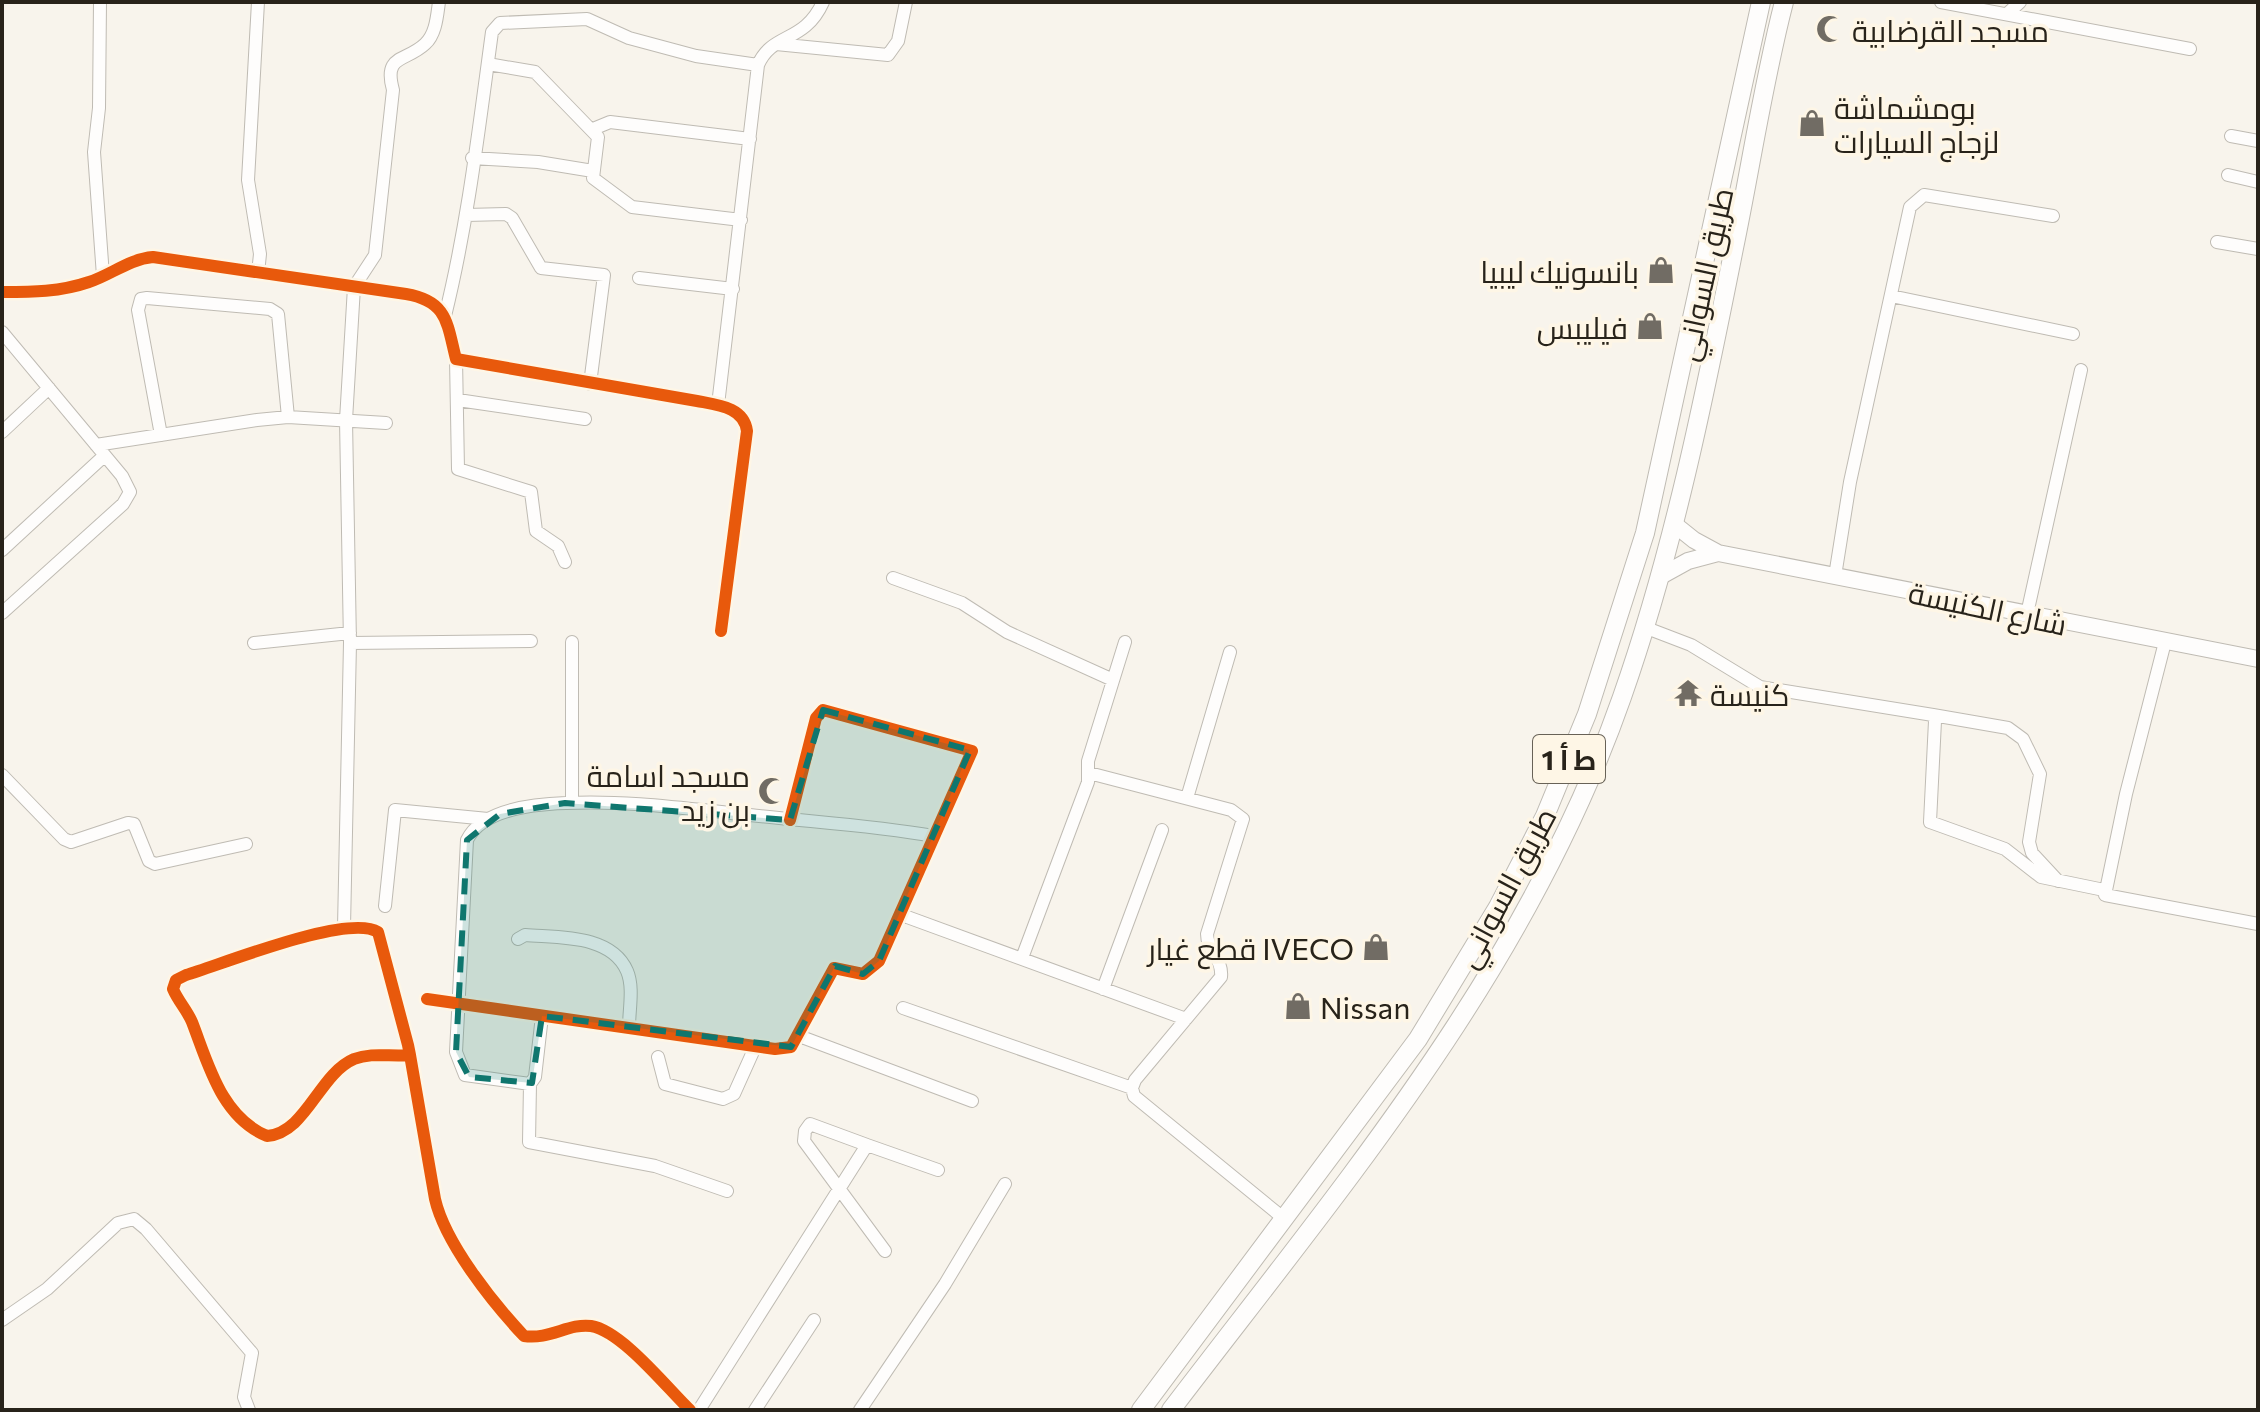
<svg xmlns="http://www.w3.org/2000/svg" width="2260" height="1412" font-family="Commissioner,Cairo,sans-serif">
<rect width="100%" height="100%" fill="#f8f4ec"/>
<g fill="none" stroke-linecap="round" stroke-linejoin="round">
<g stroke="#bfbbb3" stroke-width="14">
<path id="minor" d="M 100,2 L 99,108 L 94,152 L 103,276
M 1941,2 L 2190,49
M 2007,14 L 2020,2
M 776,44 L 888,55 L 898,41 L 906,2
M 488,64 L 535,72 L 598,137 L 593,178 L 632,207 L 741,220
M 593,129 L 610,122 L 750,139
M 2231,136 L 2258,141
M 472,158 L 538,162 L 593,171
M 2228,175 L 2258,182
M 466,215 L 506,214 L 512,218 L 541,268 L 604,275 L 590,384
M 2217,242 L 2258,249
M 258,273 L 260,254 L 248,180 L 258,2
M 639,278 L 733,289
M 2,292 C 32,292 60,292 89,282 C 111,275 129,259 153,257 L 406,294 C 448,301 447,324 456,359 L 697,401 C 718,405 744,407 747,431 L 721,631
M 1891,296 L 2073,334
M 445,316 C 468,223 479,127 492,32 L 500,23 L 587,19 L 629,38 L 696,56 L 758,65
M 2,332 L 122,476 L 130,492 L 123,504 L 2,613
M 456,359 L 458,469 L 531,492 L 536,531 L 558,546 L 565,562
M 458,400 L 585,419
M 718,405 L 758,65 C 772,32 804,44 823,2
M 2,432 L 49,388
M 161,435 L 138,310 L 141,299 L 147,298 L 270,309 L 278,314 L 288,417
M 96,445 L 257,420 L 288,417 L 386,423
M 2,550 L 104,456
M 1835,576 L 1850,482 L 1910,207 L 1924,195 L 2053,216
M 893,578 L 962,603 L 1007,632 L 1113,680
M 2027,614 L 2081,370
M 1644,627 L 1691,645 L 1760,687 L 1933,715 L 1935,721 L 1930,822 L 2005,849 L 2041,877 L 2104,890
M 2165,642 L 2126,794 L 2105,895 L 2258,924
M 254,643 L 350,633
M 350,643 L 531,641
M 1933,715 L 2008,728 L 2023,739 L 2040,774 L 2029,842 L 2032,853 L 2058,881
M 1089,773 L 1231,810 L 1243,819 L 1207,934 C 1207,951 1223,959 1221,977 L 1135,1080 L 1132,1088
M 2,775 L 64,839 L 71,842 L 128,823 L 134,824 L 149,861 L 155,864 L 246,844
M 1187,798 L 1230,652
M 572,803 L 572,642
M 385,906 L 395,810 L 488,819
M 899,914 L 1186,1019
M 344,927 L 350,643 L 346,420 L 354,287 L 375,255 L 393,90 C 383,54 406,62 425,44 C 436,34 437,16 439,2
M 518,939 L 525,935 C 558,938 611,934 627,971 C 634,987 629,1010 629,1027
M 1022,958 L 1088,782 L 1088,761 L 1125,642
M 1103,989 L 1162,830
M 427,999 L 775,1049 L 791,1047 L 834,968 L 863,974 L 879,961 L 972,751 L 823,710 L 816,718 L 790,820
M 903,1008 L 1132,1088 L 1134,1096 L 1282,1217
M 542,1016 L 535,1077 L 530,1084 L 529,1142 L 655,1166 L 727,1191
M 799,1036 L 972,1101
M 410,1055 C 391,1057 372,1052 354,1059 C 319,1074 306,1133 267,1136 C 221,1117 208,1063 192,1022 C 187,1010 178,1001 173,989 L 176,980 L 186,975 C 223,964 348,913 378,932 L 408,1045 L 410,1055 L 435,1199 C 445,1243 493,1303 524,1336 C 549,1340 569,1323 591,1326 C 622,1331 667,1388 690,1410
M 658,1057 L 665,1084 L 723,1099 L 734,1094 L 756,1045
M 530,1084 L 465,1075 L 456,1052 L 467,840 C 482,809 534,804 566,803 C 626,800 689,809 750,815 C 811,822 872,825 933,836
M 867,1145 L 810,1124 L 805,1131 L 804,1141 L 885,1251
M 2,1320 L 47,1289 L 118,1223 L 134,1219 L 146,1229 L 252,1353 L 244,1397 L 249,1410
M 699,1410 L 867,1145 L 938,1170
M 755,1410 L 814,1320
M 860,1410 L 945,1284 L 1005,1184"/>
</g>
<g stroke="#bfbbb3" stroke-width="18">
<path id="major" d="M 1674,524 L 1694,540 L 1718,553 L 2258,659
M 1659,577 L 1688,561 L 1718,553"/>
</g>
<g stroke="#bfbbb3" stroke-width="20">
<path id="highway" d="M 1141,1410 L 1418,1039 L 1498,907 L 1545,816 L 1587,714 L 1645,533 L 1761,2
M 1171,1410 C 1344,1183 1526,971 1622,697 C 1673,552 1704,399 1734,248 C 1751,166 1763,83 1784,2"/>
</g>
<use href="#minor" stroke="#fefdfc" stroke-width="12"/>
<use href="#major" stroke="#fefdfc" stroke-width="16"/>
<use href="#highway" stroke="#fefdfc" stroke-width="18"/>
<g stroke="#fef6e6" stroke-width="17">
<path id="cycleway" d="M 2,292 C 32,292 60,292 89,282 C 111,275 129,259 153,257 L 406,294 C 448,301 447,324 456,359 L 697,401 C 718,405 744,407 747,431 L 721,631
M 427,999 L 775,1049 L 791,1047 L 834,968 L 863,974 L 879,961 L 972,751 L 823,710 L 816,718 L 790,820
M 410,1055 C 391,1057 372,1052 354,1059 C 319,1074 306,1133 267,1136 C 221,1117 208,1063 192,1022 C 187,1010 178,1001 173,989 L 176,980 L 186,975 C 223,964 348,913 378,932 L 408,1045 L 410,1055 L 435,1199 C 445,1243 493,1303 524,1336 C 549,1340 569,1323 591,1326 C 622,1331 667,1388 690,1410"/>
</g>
<use href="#cycleway" stroke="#e8590c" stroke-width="12"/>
</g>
<path fill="#0f766e" fill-opacity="0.2" stroke="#0f766e" stroke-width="6" stroke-dasharray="16 10" stroke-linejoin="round" d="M 823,710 L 970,750 L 879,961 L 863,974 L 835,966 L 791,1047 L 542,1016 L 532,1083 L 469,1077 L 456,1052 L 467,840 L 500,814 L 565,803 L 790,820 Z"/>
<defs>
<g id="mosque-bare" transform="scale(2.16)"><path d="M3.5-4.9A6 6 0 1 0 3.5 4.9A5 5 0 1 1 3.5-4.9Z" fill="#716c64" stroke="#fef6e6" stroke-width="2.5" paint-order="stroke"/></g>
<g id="shop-bare" transform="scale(2.16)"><path d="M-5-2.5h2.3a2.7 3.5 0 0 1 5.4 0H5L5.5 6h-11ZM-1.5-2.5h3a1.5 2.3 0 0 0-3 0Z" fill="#716c64" stroke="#fef6e6" stroke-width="2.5" paint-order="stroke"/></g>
<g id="temple-bare" transform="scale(2.16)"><path d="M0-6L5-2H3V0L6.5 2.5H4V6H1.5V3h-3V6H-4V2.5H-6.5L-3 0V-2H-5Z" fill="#716c64" stroke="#fef6e6" stroke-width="2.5" paint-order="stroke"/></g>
</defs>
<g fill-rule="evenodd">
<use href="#mosque-bare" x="1830" y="29"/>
<use href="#shop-bare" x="1812" y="123"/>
<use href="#shop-bare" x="1661" y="270"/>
<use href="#shop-bare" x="1650" y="326"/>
<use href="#temple-bare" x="1688" y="693"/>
<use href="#mosque-bare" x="772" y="791"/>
<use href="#shop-bare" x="1376" y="947"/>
<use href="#shop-bare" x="1298" y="1006"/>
</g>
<g text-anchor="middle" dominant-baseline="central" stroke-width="7" stroke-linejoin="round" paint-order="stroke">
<rect fill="#fef6e6" stroke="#686257" stroke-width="2" x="1533" y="735" width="72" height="48" rx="6"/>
<g font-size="28" font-weight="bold" fill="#28231a">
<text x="1569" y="759">ط أ 1</text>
</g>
<g font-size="30" fill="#28231a" stroke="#fef6e6" text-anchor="start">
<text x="1852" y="29">مسجد القرضابية</text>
<text x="1834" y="106">بومشماشة<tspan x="1834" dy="34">لزجاج السيارات</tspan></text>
<text x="1639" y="270" text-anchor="end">بانسونيك ليبيا</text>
<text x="1628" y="326" text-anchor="end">فيليبس</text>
<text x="1710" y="693">كنيسة</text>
<text x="750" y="774" text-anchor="end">مسجد اسامة<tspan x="750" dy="34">بن زيد</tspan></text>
<text x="1354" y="947" text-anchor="end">قطع غيار IVECO</text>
<text x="1320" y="1006">Nissan</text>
</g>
<g font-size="30" fill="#28231a" stroke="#fef6e6">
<text transform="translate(1703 274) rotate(-78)">طريق السواني</text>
<text transform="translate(1988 607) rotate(12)">شارع الكنيسة</text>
<text transform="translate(1505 887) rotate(-62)">طريق السواني</text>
</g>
</g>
<rect width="2260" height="1412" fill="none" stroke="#28231a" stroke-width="8"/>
</svg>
